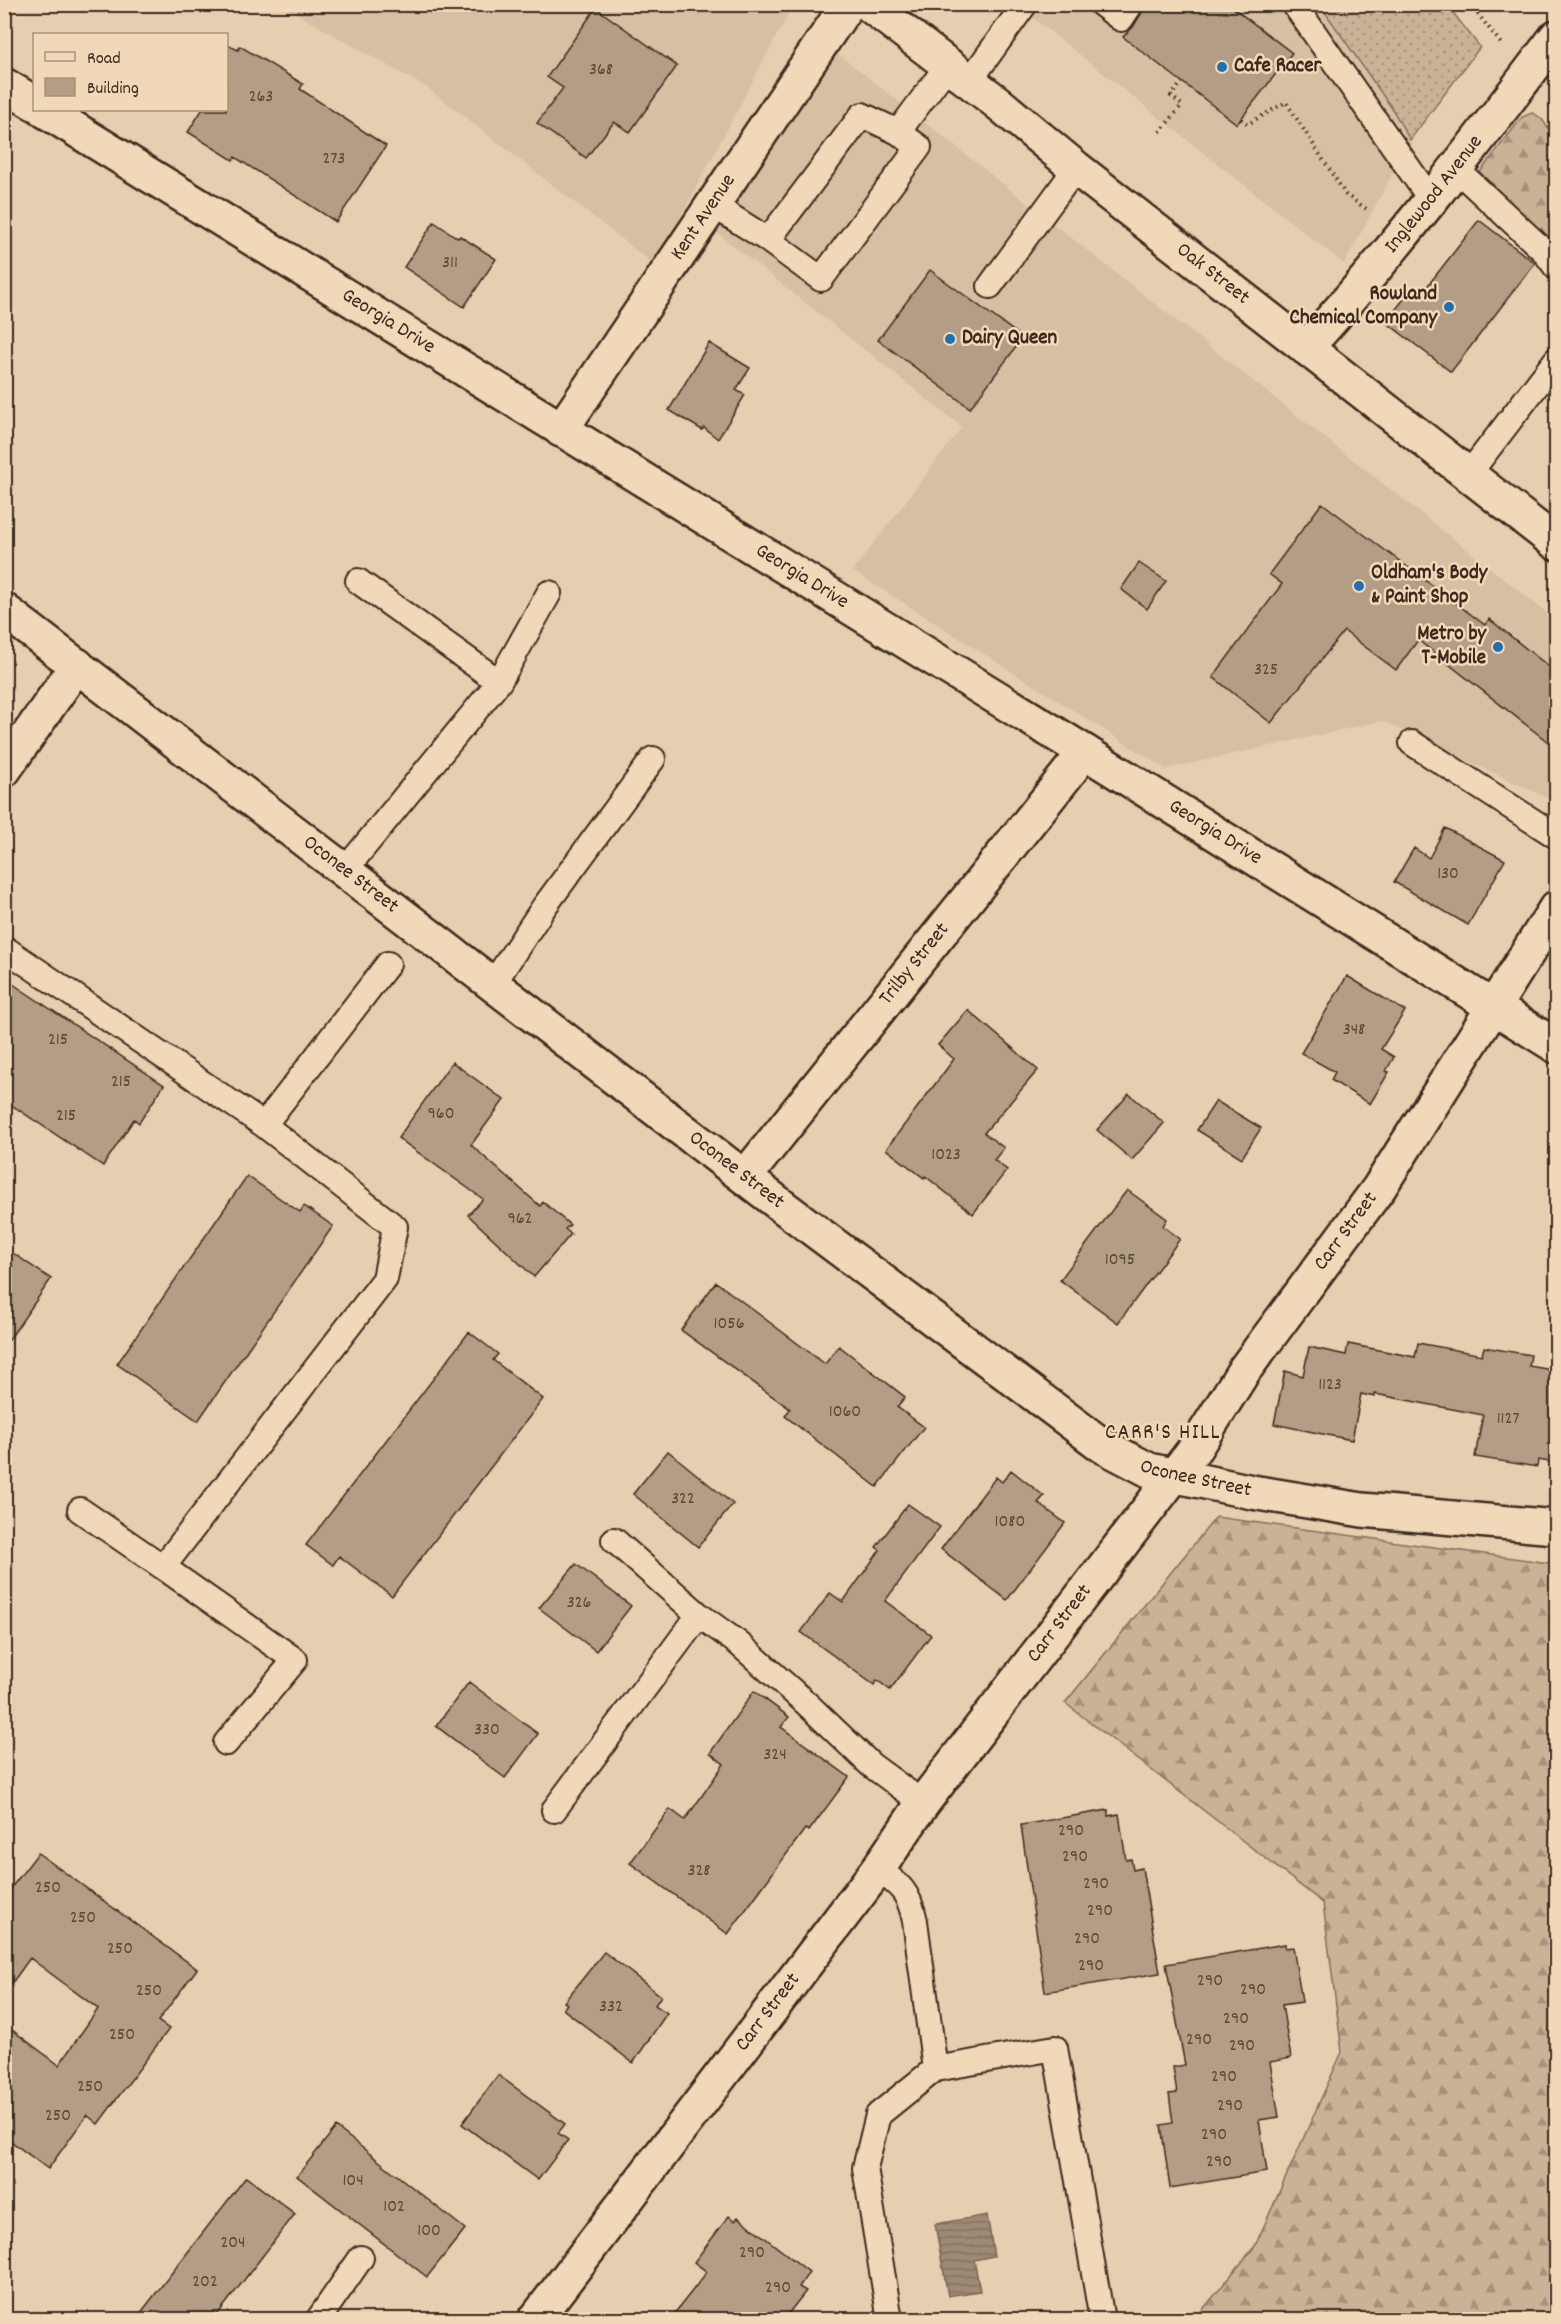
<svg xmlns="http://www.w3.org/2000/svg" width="1561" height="2324" font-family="Dekko,sans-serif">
<defs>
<pattern id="grass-dots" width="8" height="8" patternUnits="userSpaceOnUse" patternTransform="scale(1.5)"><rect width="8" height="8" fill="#cab297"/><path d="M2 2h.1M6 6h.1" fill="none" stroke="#a5917b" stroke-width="1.8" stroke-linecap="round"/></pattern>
<pattern id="forest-firs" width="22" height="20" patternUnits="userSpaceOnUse" patternTransform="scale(1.5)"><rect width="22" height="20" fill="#cab297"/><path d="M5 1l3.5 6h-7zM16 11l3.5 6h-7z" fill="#a5917b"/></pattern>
<pattern id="water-rules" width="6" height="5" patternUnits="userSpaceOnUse" patternTransform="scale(1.5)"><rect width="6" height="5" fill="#9f8b74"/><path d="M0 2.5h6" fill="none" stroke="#83725f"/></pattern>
</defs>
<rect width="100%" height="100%" fill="#e6ceb0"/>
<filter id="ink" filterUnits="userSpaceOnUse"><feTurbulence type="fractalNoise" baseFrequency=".0167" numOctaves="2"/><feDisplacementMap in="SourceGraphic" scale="12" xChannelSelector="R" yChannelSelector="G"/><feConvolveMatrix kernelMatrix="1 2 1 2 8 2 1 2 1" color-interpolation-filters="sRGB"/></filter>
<g filter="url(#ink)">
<path fill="#d7bfa3" d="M 281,5 L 793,5 L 655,265 L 429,89 Z
M 1017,5 L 1413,5 L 1455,58 L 1344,264 Z
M 837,53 L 1556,620 L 1556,802 L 1382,721 L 1166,769 L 853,571 L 962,427 L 716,232 Z"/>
<path fill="url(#grass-dots)" stroke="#826e5a" stroke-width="1.5" d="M 1320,5 L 1447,5 L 1480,47 L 1410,140 L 1391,107 Z"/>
<path fill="url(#forest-firs)" stroke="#826e5a" stroke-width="1.5" d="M 1532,113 L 1541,118 L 1556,139 L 1556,265 L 1480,172 L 1522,117 Z
M 1216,1517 L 1556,1564 L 1556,2319 L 1195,2319 L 1255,2246 L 1342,2052 L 1323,1903 L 1065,1703 Z"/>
<path fill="url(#water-rules)" stroke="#776452" stroke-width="1.5" d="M 987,2215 L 994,2256 L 974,2260 L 980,2291 L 948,2296 L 935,2224 Z"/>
<path fill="#b49d85" stroke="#3b2a1e" stroke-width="1.5" d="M 1147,4 L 1228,4 L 1292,53 L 1237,124 L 1123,37 L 1133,27 Z
M 596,8 L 677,66 L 630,132 L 614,122 L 586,158 L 537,123 L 563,88 L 547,77 Z
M 226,44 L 238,50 L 240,46 L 303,84 L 300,89 L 386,146 L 336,222 L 235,157 L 233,160 L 188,132 L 202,110 L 226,110 Z
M 1479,220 L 1535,263 L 1451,372 L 1386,322 L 1413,287 L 1422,293 Z
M 434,222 L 458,238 L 460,236 L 496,259 L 464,307 L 404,267 Z
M 930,270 L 1023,338 L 970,408 L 878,340 Z
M 709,343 L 750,368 L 736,390 L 745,395 L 718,439 L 704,428 L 702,430 L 669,410 Z
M 1322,503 L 1485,625 L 1489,619 L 1557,673 L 1557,749 L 1418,640 L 1396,670 L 1344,631 L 1271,723 L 1213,677 L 1282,584 L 1269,574 Z
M 1139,563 L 1166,581 L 1147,609 L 1121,589 Z
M 1445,828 L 1505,860 L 1468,925 L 1394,882 L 1414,848 L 1429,858 Z
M 1347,976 L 1405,1011 L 1381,1049 L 1394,1057 L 1386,1071 L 1389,1072 L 1370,1104 L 1331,1080 L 1335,1072 L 1301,1053 Z
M 4,978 L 164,1085 L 139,1123 L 134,1119 L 103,1166 L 4,1100 Z
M 968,1010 L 1038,1070 L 984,1133 L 1004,1148 L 994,1160 L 1007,1170 L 973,1214 L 925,1176 L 924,1178 L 886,1149 L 954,1059 L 938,1045 Z
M 452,1062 L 504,1100 L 471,1145 L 540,1206 L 543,1202 L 570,1225 L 565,1229 L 571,1234 L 534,1277 L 468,1215 L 483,1199 L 398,1138 Z
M 1129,1094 L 1164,1123 L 1132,1160 L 1097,1130 Z
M 1216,1101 L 1261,1128 L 1242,1158 L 1197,1130 Z
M 247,1176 L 300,1212 L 304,1206 L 333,1226 L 198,1421 L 117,1364 Z
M 1127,1190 L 1167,1219 L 1163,1226 L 1180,1239 L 1118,1323 L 1060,1280 Z
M 4,1247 L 51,1279 L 4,1347 Z
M 716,1282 L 825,1364 L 839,1346 L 905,1397 L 897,1407 L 924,1427 L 877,1487 L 785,1416 L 790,1409 L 681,1330 Z
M 469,1332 L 498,1354 L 493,1360 L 543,1399 L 392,1596 L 339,1556 L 333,1565 L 306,1545 Z
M 1418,1343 L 1482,1355 L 1484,1347 L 1531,1355 L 1529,1366 L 1557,1371 L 1557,1463 L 1538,1460 L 1537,1467 L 1475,1457 L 1483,1415 L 1375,1394 L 1375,1397 L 1361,1394 L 1352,1440 L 1274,1424 L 1285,1371 L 1303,1376 L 1309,1347 L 1346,1355 L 1348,1344 L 1415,1357 Z
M 668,1451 L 733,1504 L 698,1547 L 633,1494 Z
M 1011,1470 L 1044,1496 L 1038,1503 L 1065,1523 L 1007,1600 L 941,1549 L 996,1477 L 1002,1482 Z
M 908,1504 L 940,1527 L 885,1601 L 931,1635 L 890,1690 L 877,1680 L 874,1685 L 801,1632 L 830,1593 L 843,1602 L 880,1550 L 876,1547 Z
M 576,1564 L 631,1606 L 596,1651 L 539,1608 Z
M 469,1682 L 538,1734 L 505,1778 L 436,1726 Z
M 754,1691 L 789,1717 L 781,1727 L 849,1777 L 809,1831 L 805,1829 L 728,1934 L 630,1863 L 670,1809 L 685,1820 L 724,1764 L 710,1753 Z
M 1108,1810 L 1108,1816 L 1119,1814 L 1126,1860 L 1131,1859 L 1133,1870 L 1142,1868 L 1160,1973 L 1045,1992 L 1021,1825 Z
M 38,1853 L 197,1969 L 158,2021 L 169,2029 L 98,2124 L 87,2115 L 48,2169 L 4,2136 L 4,2024 L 59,2065 L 98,2009 L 30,1958 L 4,1994 L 4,1897 Z
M 1285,1944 L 1285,1948 L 1293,1947 L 1302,2002 L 1282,2005 L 1291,2058 L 1270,2062 L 1279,2117 L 1259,2120 L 1267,2172 L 1170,2188 L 1161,2125 L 1173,2123 L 1169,2094 L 1177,2093 L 1173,2067 L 1185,2065 L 1166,1964 Z
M 604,1952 L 661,1996 L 655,2005 L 667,2013 L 633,2063 L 563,2009 L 567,2004 L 564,2002 Z
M 498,2075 L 565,2124 L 558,2133 L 568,2140 L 538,2180 L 462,2124 Z
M 336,2127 L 465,2229 L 427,2277 L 297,2176 Z
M 246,2177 L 295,2214 L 214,2319 L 136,2319 Z
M 729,2216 L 735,2221 L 738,2217 L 809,2272 L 799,2287 L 806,2291 L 784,2319 L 670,2319 L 707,2272 L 694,2262 Z"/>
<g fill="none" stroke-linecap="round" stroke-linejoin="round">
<g stroke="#3b2a1e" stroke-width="28">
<path id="service" d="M 1101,4 L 1121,19 L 1131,4
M 1294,4 L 1431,200
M 969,82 L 1025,4
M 862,115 L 898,132 L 919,147 L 821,279 L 768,240 Z
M 898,132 L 948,65
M 1455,168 L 1544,251 L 1556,267
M 713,205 L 768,240
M 990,286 L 1076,168
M 1468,475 L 1556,360
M 358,581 L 499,682
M 1412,743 L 1556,836
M 345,870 L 499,682 L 549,593
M 4,948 L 264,1125
M 493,984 L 544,907 L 653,759
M 80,1510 L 163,1567 L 385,1279 L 395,1227 L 264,1125 L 388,964
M 614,1540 L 699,1615 L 738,1643 L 806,1703 L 871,1765 L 923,1803
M 163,1567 L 295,1660 L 226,1743
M 554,1810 L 699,1615
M 878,1869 C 901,1886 909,1892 915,1921 L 935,2069
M 318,2320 L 361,2258
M 890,2320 L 865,2168 L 878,2115 L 935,2069 L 1055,2048 L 1102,2320"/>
</g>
<g stroke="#3b2a1e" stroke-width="38">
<g id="minor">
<path d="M 4,85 L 34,103"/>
<path id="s1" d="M 44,110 L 1085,752 L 1556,1046"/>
<path id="s2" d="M 1306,348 C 1396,249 1476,143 1556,37"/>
<path id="s3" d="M 561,430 L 848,4"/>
<path id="s4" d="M 4,610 L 786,1209 L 1103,1446 L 1149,1470 L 1252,1492 L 1362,1510 L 1556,1527"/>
<path d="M 4,770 L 77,665"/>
<path id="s5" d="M 745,1177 L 1085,752"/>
<path id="s6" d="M 535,2320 L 878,1869 L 923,1803 L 1196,1447 L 1245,1369 L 1379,1188 L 1556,908"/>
</g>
</g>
<g stroke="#3b2a1e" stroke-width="38">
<g id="primary">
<path id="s7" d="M 868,4 L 998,103 L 1076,168 L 1556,543"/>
</g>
</g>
<path stroke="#3b2a1e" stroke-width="4" stroke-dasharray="1.5 4.5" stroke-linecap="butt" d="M 1470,4 L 1503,46
M 1550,106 L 1556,115
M 1241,119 L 1248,124 L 1286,102 L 1346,195 L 1368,210
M 1160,132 L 1182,105 L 1171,96 L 1182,82"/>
<use href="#service" stroke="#f1d8b9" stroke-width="24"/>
<use href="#minor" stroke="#f1d8b9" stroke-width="33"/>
<use href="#primary" stroke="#f1d8b9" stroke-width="33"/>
</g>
</g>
<g fill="#1f6fb2" stroke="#f1d8b9" stroke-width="2">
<circle cx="1222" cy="67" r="6"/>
<circle cx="1449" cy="307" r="6"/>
<circle cx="950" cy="339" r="6"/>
<circle cx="1359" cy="586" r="6"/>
<circle cx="1498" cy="647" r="6"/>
</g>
<g text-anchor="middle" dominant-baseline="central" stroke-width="5" stroke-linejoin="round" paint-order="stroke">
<g font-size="18" fill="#594738">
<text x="601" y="70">368</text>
<text x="261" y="97">263</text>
<text x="334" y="159">273</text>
<text x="450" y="263">311</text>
<text x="1266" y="670">325</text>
<text x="1448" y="874">130</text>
<text x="1354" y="1030">348</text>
<text x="58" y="1040">215</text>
<text x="121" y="1082">215</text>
<text x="441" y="1114">960</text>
<text x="66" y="1116">215</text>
<text x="946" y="1155">1023</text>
<text x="520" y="1219">962</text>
<text x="1120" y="1260">1095</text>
<text x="729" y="1324">1056</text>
<text x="1330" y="1385">1123</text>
<text x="845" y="1412">1060</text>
<text x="1508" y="1419">1127</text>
<text x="683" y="1499">322</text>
<text x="1010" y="1522">1080</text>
<text x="579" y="1603">326</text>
<text x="487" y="1730">330</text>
<text x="775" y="1755">324</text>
<text x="1071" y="1831">290</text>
<text x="1075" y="1857">290</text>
<text x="699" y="1871">328</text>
<text x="1096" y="1884">290</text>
<text x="48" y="1888">250</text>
<text x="1100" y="1911">290</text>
<text x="83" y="1918">250</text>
<text x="1087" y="1939">290</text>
<text x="120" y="1949">250</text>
<text x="1091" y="1966">290</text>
<text x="1210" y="1981">290</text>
<text x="1253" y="1990">290</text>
<text x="149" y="1991">250</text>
<text x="611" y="2007">332</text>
<text x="1236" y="2019">290</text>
<text x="122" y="2035">250</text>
<text x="1199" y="2040">290</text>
<text x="1242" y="2046">290</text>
<text x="1224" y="2077">290</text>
<text x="90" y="2087">250</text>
<text x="1230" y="2106">290</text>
<text x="58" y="2116">250</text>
<text x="1214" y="2135">290</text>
<text x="1219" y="2162">290</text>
<text x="353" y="2181">104</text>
<text x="394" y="2207">102</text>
<text x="429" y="2231">100</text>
<text x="233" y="2243">204</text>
<text x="752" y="2253">290</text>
<text x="205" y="2282">202</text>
<text x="778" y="2288">290</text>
</g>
<g font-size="21" font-weight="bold" fill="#3b2a1e" stroke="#f1d8b9" text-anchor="start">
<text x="1234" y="67">Cafe Racer</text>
<text x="1437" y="295" text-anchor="end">Rowland<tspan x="1437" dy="24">Chemical Company</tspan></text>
<text x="962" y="339">Dairy Queen</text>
<text x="1371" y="574">Oldham's Body<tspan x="1371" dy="24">&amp; Paint Shop</tspan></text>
<text x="1486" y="635" text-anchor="end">Metro by<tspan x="1486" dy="24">T-Mobile</tspan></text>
</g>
<g font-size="21" fill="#3b2a1e" stroke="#f1d8b9">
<text stroke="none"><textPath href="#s2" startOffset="200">Inglewood Avenue</textPath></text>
<text stroke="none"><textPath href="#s3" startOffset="256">Kent Avenue</textPath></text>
<text stroke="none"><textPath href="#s7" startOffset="438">Oak Street</textPath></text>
<text stroke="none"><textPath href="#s1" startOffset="404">Georgia Drive</textPath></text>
<text stroke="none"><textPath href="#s1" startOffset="890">Georgia Drive</textPath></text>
<text stroke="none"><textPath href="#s1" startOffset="1376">Georgia Drive</textPath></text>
<text stroke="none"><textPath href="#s4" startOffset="436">Oconee Street</textPath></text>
<text stroke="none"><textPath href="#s5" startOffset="272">Trilby Street</textPath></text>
<text stroke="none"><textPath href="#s4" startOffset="922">Oconee Street</textPath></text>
<text stroke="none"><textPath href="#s6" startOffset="1358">Carr Street</textPath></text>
<text stroke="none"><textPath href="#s4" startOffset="1480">Oconee Street</textPath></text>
<text stroke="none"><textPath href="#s6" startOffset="872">Carr Street</textPath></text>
<text stroke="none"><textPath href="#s6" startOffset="386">Carr Street</textPath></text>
</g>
<g font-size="22" letter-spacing="1.5" fill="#3b2a1e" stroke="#f1d8b9">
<text x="1163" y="1433">CARR'S HILL</text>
</g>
</g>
<rect width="1561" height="2324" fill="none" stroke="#f1d8b9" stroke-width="24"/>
<rect x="12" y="12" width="1537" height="2300" fill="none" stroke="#3b2a1e" stroke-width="2" filter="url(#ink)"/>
<rect x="33" y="33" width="195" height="78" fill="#f1d8b9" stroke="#a8927b" stroke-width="1.5"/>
<rect x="45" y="52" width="30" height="9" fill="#f1d8b9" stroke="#a8927b" stroke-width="1.5"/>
<text x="87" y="63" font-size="18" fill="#3b2a1e">Road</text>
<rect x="45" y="78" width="30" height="18" fill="#b49d85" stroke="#a8927b" stroke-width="1.5"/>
<text x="87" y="93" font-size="18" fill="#3b2a1e">Building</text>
</svg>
